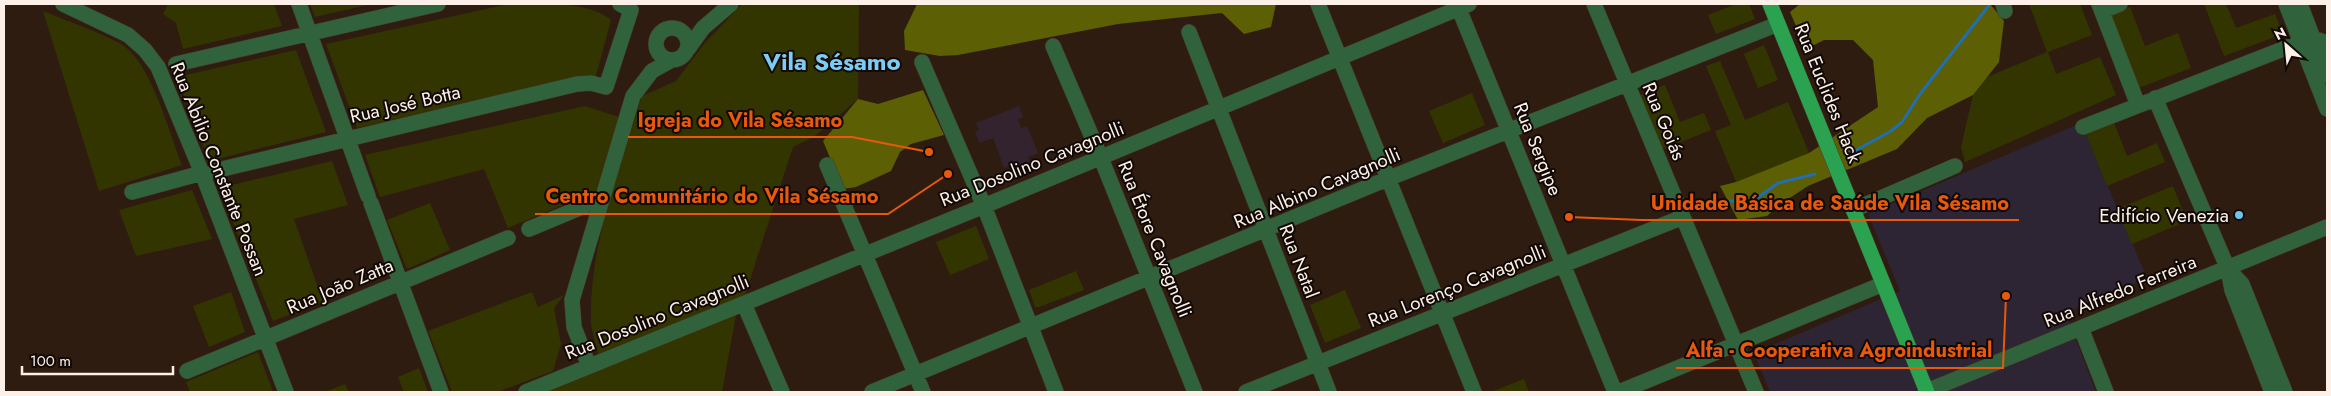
<svg xmlns="http://www.w3.org/2000/svg" width="2331" height="396" font-family="Jost,sans-serif">
<rect width="100%" height="100%" fill="#2f1c10"/>
<path fill="#2e2534" d="M 2081,123 L 2147,278 L 2066,313 L 2096,392 L 1770,392 L 1754,353 L 1900,291 L 1868,214 Z"/>
<path fill="#32232f" d="M 1019,106 L 1023,117 L 1018,119 L 1021,128 L 1027,126 L 1038,153 L 1028,157 L 1030,164 L 1018,168 L 1016,163 L 1004,168 L 993,138 L 979,143 L 975,132 L 979,130 L 976,123 Z"/>
<path fill="#333500" d="M 168,4 L 274,4 L 282,26 L 183,49 L 176,23 L 163,14 Z
M 310,4 L 371,4 L 315,17 Z
M 509,4 C 538,4 588,0 611,20 L 596,76 L 585,75 L 357,128 L 326,44 Z
M 742,4 L 859,4 L 858,99 L 815,136 L 793,147 L 745,295 L 598,354 C 596,343 591,331 591,320 C 589,246 620,167 642,96 L 676,81 L 705,43 Z
M 1736,4 L 1749,4 L 1755,19 L 1716,34 L 1708,15 Z
M 2029,4 L 2080,4 L 2092,35 L 2048,52 L 2056,74 L 2100,57 L 2116,95 L 1965,162 L 1961,147 L 1973,95 L 1987,77 L 2047,52 Z
M 2204,4 L 2226,4 L 2236,28 L 2275,14 L 2283,34 L 2224,56 Z
M 2130,7 L 2145,46 L 2178,33 L 2191,68 L 2136,89 L 2108,16 Z
M 43,11 C 69,22 97,31 121,44 C 151,62 169,132 182,165 L 99,191 Z
M 1764,45 L 1778,80 L 1758,88 L 1744,54 Z
M 296,50 L 326,132 L 209,161 L 177,77 Z
M 1720,61 L 1745,120 L 1788,102 L 1809,153 L 1736,182 L 1715,131 L 1731,125 L 1706,66 Z
M 1665,85 L 1680,122 L 1704,113 L 1711,130 L 1661,150 L 1639,95 Z
M 1472,93 L 1485,125 L 1443,143 L 1429,111 Z
M 585,106 L 619,117 L 596,191 L 508,228 L 484,169 L 380,197 L 365,155 Z
M 2113,120 L 2127,156 L 2157,143 L 2165,162 L 2107,186 L 2085,132 Z
M 332,161 L 348,205 L 294,219 L 323,302 L 273,321 L 219,188 Z
M 2173,186 L 2187,221 L 2132,244 L 2117,209 Z
M 192,190 L 212,239 L 136,256 L 119,210 Z
M 430,203 L 450,250 L 407,269 L 387,220 Z
M 976,226 L 989,259 L 950,275 L 936,242 Z
M 1076,271 L 1084,290 L 1039,307 L 1035,307 L 1029,290 Z
M 1345,290 L 1361,328 L 1325,343 L 1310,305 Z
M 231,292 L 245,332 L 209,347 L 193,306 Z
M 532,292 L 538,307 L 564,295 L 554,308 L 561,344 L 553,371 L 497,392 L 452,392 L 428,331 Z
M 736,315 L 722,392 L 547,392 Z
M 258,352 L 273,392 L 190,392 L 186,382 Z
M 419,368 L 428,392 L 404,392 L 398,377 Z
M 1524,379 L 1529,392 L 1491,392 Z
M 345,384 L 349,392 L 325,392 Z"/>
<path fill="#5c5f03" d="M 917,4 L 1276,4 L 1271,27 L 1244,34 L 1222,13 L 1118,24 L 958,55 L 940,56 L 905,50 L 904,31 Z
M 1800,4 L 1990,4 L 2004,21 L 1999,62 L 1973,95 L 1927,118 L 1897,149 L 1808,186 L 1779,205 L 1767,216 L 1738,220 L 1720,186 L 1736,182 L 1809,153 L 1878,107 L 1873,60 L 1853,40 L 1824,40 L 1806,49 L 1790,12 Z
M 923,90 L 944,135 L 911,144 L 900,152 L 891,171 L 856,187 L 843,189 L 823,141 L 858,99 L 878,104 Z"/>
<g fill="none" stroke-linecap="round" stroke-linejoin="round">
<path stroke="#226eb1" stroke-width="3" d="M 1851,153 L 1891,131 L 1902,122 L 1920,94 L 1990,4
M 1704,205 L 1721,201 L 1746,201 L 1757,198 L 1778,183 L 1815,174"/>
<g stroke="#4c3a2e" stroke-width="16">
<path id="minor" d="M 63,4 L 128,35 L 145,50 L 158,67 L 202,173 L 286,392
M 299,4 L 368,196
M 1318,4 L 1474,392
M 1457,4 L 1615,392
M 1594,4 L 1756,392
M 2003,4 L 2005,11
M 2099,4 L 2138,105
M 2286,4 L 2327,109
M 2300,4 L 2327,75
M 2102,11 L 2120,4
M656 44a16 16 0 1 1 32 0a16 16 0 1 1-32 0Z
M 1189,32 L 1329,392
M 1053,46 L 1101,158 L 1195,392
M 688,49 L 703,28 L 731,4
M 922,62 L 984,206 L 1056,392
M 176,64 L 438,4
M 2155,98 L 2228,269 L 2232,290 L 2272,392
M 2083,127 L 2301,42 L 2313,38 L 2327,43
M 827,165 L 923,392
M 214,171 L 577,84 L 591,83 L 606,87 L 631,10 L 620,4
M 132,192 L 202,173
M 371,203 L 441,392
M 1853,210 L 1955,166
M 529,229 L 589,204
M 2229,270 L 2242,284 L 2285,392
M 744,304 L 782,392
M 2081,328 L 2106,392
M 589,366 L 574,327 L 572,300 L 633,96 L 652,71 L 670,61
M 187,371 L 508,238
M 1927,391 L 2327,227
M 526,392 L 984,206 L 1469,4
M 872,392 L 1387,179 L 1778,24
M 1246,392 L 1683,217
M 1619,392 L 1883,284"/>
</g>
<g stroke="#4c3a2e" stroke-width="16">
<path id="major" d="M 1770,4 L 1927,392"/>
</g>
<use href="#minor" stroke="#30623b" stroke-width="15"/>
<use href="#major" stroke="#2aa24f" stroke-width="15"/>
</g>
<circle fill="#6cc3f2" stroke="#110905" stroke-width="2" cx="2239" cy="215" r="5"/>
<g text-anchor="middle" dominant-baseline="central" stroke-width="4" stroke-linejoin="round" paint-order="stroke">
<g font-size="19" fill="#fdf0e8" stroke="#110905">
<text transform="translate(1828 93) rotate(68)">Rua Euclides Hack</text>
<text transform="translate(405 104) rotate(-13)">Rua José Botta</text>
<text transform="translate(1664 121) rotate(67)">Rua Goiás</text>
<text transform="translate(1538 149) rotate(68)">Rua Sergipe</text>
<text transform="translate(1032 164) rotate(-22)">Rua Dosolino Cavagnolli</text>
<text transform="translate(219 169) rotate(68)">Rua Abilio Constante Possan</text>
<text transform="translate(1317 188) rotate(-23)">Rua Albino Cavagnolli</text>
<text transform="translate(1155 239) rotate(68)">Rua Étore Cavagnolli</text>
<text transform="translate(1299 261) rotate(69)">Rua Natal</text>
<text transform="translate(340 286) rotate(-23)">Rua João Zatta</text>
<text transform="translate(1457 286) rotate(-22)">Rua Lorenço Cavagnolli</text>
<text transform="translate(2120 291) rotate(-22)">Rua Alfredo Ferreira</text>
<text transform="translate(657 317) rotate(-22)">Rua Dosolino Cavagnolli</text>
</g>
<g font-size="19" fill="#fdf0e8" stroke="#110905" text-anchor="end">
<text x="2229" y="215">Edifício Venezia</text>
</g>
<g font-size="24" font-weight="bold" fill="#7cccf8" stroke="#110905">
<text x="832" y="61">Vila Sésamo</text>
</g>
</g>
<path fill="none" stroke="#e8590c" stroke-width="2" d="M929 152L852 137H628M948 174L888 214H535M1569 217L1641 220H2019M2006 296L2003 368H1676"/>
<g fill="#e8590c" stroke="#110905" stroke-width="2">
<circle cx="929" cy="152" r="5"/>
<circle cx="948" cy="174" r="5"/>
<circle cx="1569" cy="217" r="5"/>
<circle cx="2006" cy="296" r="5"/>
</g>
<g font-size="20" text-anchor="middle" font-weight="bold" fill="#e8590c" stroke="#110905" stroke-width="4" stroke-linejoin="round" paint-order="stroke">
<text x="740" y="127">Igreja do Vila Sésamo</text>
<text x="712" y="203">Centro Comunitário do Vila Sésamo</text>
<text x="1830" y="210">Unidade Básica de Saúde Vila Sésamo</text>
<text x="1839" y="357">Alfa - Cooperativa Agroindustrial</text>
</g>
<rect width="2331" height="396" fill="none" stroke="#fdf0e8" stroke-width="10"/>
<g transform="translate(2286 45) rotate(333)" stroke="#110905" stroke-width="4" paint-order="stroke">
<path d="M0-4L9 19L0 12L-9 19Z" fill="#fdf0e8"/>
<text y="-8" font-size="14" font-weight="bold" text-anchor="middle" fill="#fdf0e8">N</text>
</g>
<path d="M22 366v8h151v-8" fill="none" stroke="#fdf0e8" stroke-width="2.5"/>
<text x="30" y="366" font-size="15" fill="#fdf0e8" stroke="#110905" stroke-width="4" paint-order="stroke">100 m</text>
</svg>
